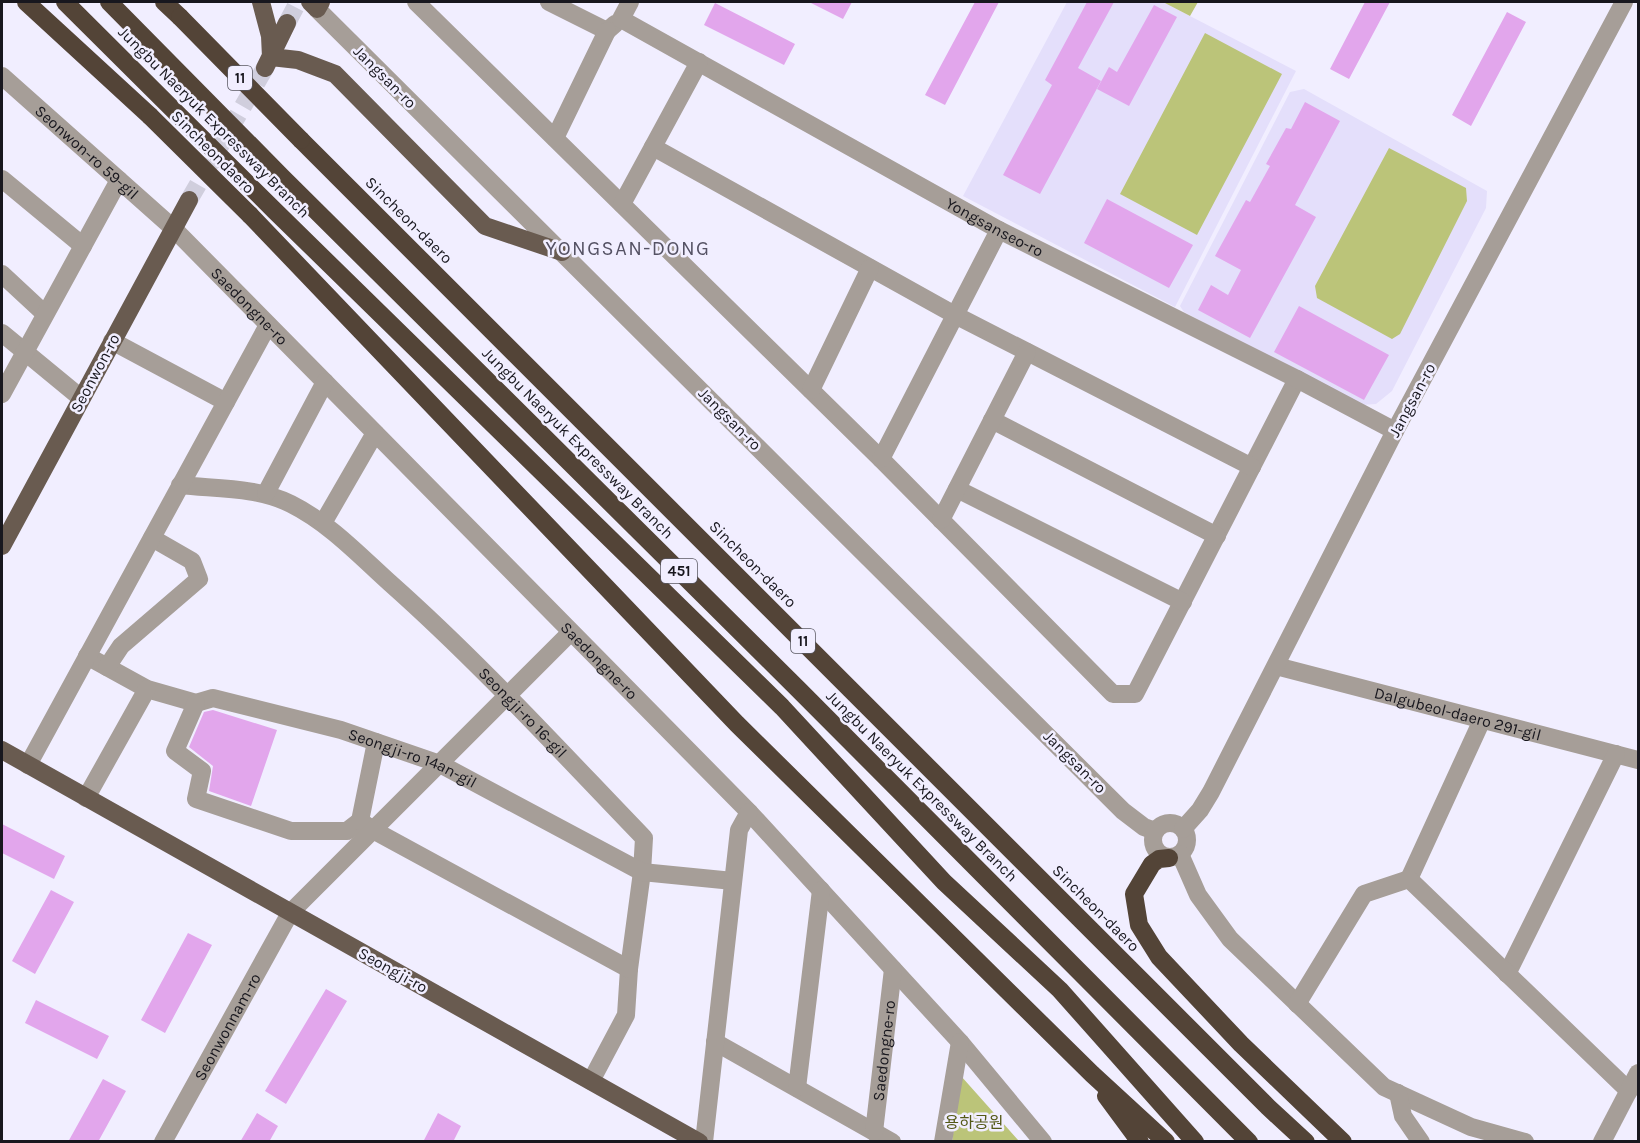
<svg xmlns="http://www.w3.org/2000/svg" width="1640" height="1143" font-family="Karla,'Noto Sans KR',sans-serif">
<rect width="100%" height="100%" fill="#f1eeff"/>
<path fill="#e4dffb" d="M 1067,2 L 1163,2 L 1296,71 L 1175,307 L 963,196 Z
M 1304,89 L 1487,191 L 1486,208 L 1392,391 L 1376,404 L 1361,405 L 1184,312 L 1180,306 L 1290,92 Z"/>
<path fill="#bbc479" d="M 1163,2 L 1198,2 L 1190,16 Z
M 1205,33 L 1282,74 L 1197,235 L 1120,194 Z
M 1389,148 L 1466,188 L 1467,201 L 1400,334 L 1392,339 L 1317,298 L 1315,286 Z
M 961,1076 L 1019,1141 L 952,1142 Z"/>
<path fill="#e2a6ec" d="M 809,2 L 852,2 L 843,19 Z
M 975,2 L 999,2 L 945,105 L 925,95 Z
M 1087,2 L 1114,2 L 1078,68 L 1101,81 L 1040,194 L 1003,175 L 1052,85 L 1045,80 Z
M 1365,2 L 1390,2 L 1349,79 L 1330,69 Z
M 715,3 L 795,44 L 784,65 L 704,25 Z
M 1154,5 L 1177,17 L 1129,106 L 1097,89 L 1109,67 L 1117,72 Z
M 1507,12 L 1526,22 L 1471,126 L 1452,115 Z
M 1305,102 L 1340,121 L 1295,205 L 1316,217 L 1250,338 L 1198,310 L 1211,285 L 1228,295 L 1241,270 L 1215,256 L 1246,200 L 1250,202 L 1270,166 L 1266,164 L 1286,128 L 1291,129 Z
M 1107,199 L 1193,245 L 1169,288 L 1084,243 Z
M 1299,306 L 1389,355 L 1364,400 L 1274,352 Z
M 213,710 L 277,730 L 251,806 L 209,791 L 213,766 L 189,747 L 204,712 Z
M 2,824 L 65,856 L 54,879 L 2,853 Z
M 51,890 L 74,902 L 35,974 L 12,961 Z
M 188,933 L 212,945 L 165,1033 L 141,1020 Z
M 326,989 L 347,1001 L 286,1104 L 265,1091 Z
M 36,1000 L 109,1036 L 97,1059 L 25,1023 Z
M 103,1079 L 126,1091 L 98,1142 L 68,1142 Z
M 257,1113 L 278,1126 L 269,1142 L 240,1142 Z
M 438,1113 L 461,1126 L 453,1142 L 423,1142 Z"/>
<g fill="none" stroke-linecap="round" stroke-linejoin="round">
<path stroke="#d0cedd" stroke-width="18" stroke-dasharray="18 9" stroke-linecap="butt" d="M 287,23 L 298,2
M 189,200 L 265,68"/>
<g stroke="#a69e98" stroke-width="18">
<path d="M 416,2 L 881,459 L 1113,694 L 1135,694 L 1297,379"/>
<path d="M 549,2 L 607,31 L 615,24"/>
<path id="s1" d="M 630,2 L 621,19 L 999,230 L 1297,379 L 1395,431"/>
<path d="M 317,9 L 1123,811 L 1144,827 L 1155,831"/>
<path id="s2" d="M 2,76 L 173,228 L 749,812 L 960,1042 L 1043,1142"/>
<path d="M 555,138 L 607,31"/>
<path d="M 653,147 L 955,315 L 1252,467"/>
<path d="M 2,179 L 83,246"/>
<path d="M 622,204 L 699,62"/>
<path d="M 2,274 L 45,314"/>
<path d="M 2,333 L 81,398"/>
<path d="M 112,341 L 226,402"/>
<path d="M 811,390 L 870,268"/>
<path d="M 2,394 L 119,180"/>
<path d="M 992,420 L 1217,536"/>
<path d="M 881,459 L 999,230"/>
<path id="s3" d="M 180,485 C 217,489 258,487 291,504 C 329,523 359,555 390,583 C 480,663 561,752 644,838 L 642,872 L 629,969 L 626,1015 L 591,1081"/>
<path d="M 957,489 L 1183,602"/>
<path d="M 266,493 L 325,382"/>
<path d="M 941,520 L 1027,352"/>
<path d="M 323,523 L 375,433"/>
<path id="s4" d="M 87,656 L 147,689 L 196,703 L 213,698 L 341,730 L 440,764 L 642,872 L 733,881"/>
<path id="s5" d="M 1276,666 L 1638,760"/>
<path d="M 107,667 L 121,646 L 199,579 L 192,561 L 152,538"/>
<path d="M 196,703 L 175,751 L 202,771 L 196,799 L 291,831 L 347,831 L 360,821 L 373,830 L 629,969"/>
<path d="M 28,765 L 268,325"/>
<path d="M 86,798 L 147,689"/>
<path d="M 360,821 L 376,742"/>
<circle cx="1170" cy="840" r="17"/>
<path d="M 1183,829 L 1200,810 L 1211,792 L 1395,431 L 1624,2"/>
<path d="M 1180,854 L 1198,895 L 1230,939 L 1384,1087 L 1471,1127 L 1525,1142"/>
<path d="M 1409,879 L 1482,720"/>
<path d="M 1507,974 L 1616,754"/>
<path d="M 1297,1004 L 1364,894 L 1409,879 L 1629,1091"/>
<path d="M 715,1042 L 892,1142"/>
<path d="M 797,1088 L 821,890"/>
<path d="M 1398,1093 L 1403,1116 L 1421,1142"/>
<path id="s6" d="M 874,1132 L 893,969"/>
<path id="s7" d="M 163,1142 L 290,913 L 570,633"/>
<path d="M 704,1142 L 739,830 L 749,812"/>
<path d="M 943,1142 L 960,1042"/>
<path d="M 1602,1142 L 1638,1073"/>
</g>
<path stroke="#695b50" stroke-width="18" d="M 261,2 L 270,36 L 271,57 L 298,60 L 335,74 L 485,226 L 562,252
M 310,2 L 317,9 L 321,2
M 265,68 L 287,23
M 2,546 L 189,200
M 2,750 L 699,1142"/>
<path stroke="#534437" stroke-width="18" d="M 26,2 L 150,116
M 65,2 L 275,211 L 782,707 L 944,882 L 1060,990 L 1195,1142
M 109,2 L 282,177 L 798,689 L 1249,1142
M 164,2 L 180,17
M 301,140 L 1268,1107 L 1306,1142
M 250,215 L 737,724 L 1092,1074 L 1166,1142
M 1169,858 L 1159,859 L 1152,864 L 1134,894 L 1139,925 L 1159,957 L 1241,1044 L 1343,1142
M 1106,1096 L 1140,1142"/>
<path stroke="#534437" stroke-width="18" d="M 180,17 L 301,140
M 150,116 L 250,215"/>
</g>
<g text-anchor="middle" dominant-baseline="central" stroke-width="5" stroke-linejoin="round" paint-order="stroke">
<g fill="#f1eeff" stroke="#595862" stroke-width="1.5">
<rect x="228" y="66" width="24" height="24" rx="4.5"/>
<rect x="661" y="559" width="36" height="24" rx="4.5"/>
<rect x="791" y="629" width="24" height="24" rx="4.5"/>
</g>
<g font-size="15" font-weight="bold" fill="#18171e">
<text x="240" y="78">11</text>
<text x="679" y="571">451</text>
<text x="803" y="641">11</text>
</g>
<g font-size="16" fill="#18171e" stroke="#f1eeff">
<text transform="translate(385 77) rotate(45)">Jangsan-ro</text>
<text transform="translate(214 122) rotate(45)">Jungbu Naeryuk Expressway Branch</text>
<text stroke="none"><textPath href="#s2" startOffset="114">Seonwon-ro 59-gil</textPath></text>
<text transform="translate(213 152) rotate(45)">Sincheondaero</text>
<text transform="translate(409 220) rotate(45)">Sincheon-daero</text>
<text stroke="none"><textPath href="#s1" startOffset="447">Yongsanseo-ro</textPath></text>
<text stroke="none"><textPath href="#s2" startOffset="338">Saedongne-ro</textPath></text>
<text transform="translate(95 373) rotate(-62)">Seonwon-ro</text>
<text transform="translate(1412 400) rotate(-62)">Jangsan-ro</text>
<text transform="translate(730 419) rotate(45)">Jangsan-ro</text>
<text transform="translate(578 443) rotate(45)">Jungbu Naeryuk Expressway Branch</text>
<text transform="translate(753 564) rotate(45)">Sincheon-daero</text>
<text stroke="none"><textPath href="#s2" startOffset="836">Saedongne-ro</textPath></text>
<text stroke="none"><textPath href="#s3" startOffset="426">Seongji-ro 16-gil</textPath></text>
<text stroke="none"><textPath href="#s5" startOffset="188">Dalgubeol-daero 291-gil</textPath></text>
<text stroke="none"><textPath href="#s4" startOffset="346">Seongji-ro 14an-gil</textPath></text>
<text transform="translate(1075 762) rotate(45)">Jangsan-ro</text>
<text transform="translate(922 786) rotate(45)">Jungbu Naeryuk Expressway Branch</text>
<text transform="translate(1096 908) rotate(45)">Sincheon-daero</text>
<text transform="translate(393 970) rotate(29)">Seongji-ro</text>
<text stroke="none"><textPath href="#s7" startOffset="132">Seonwonnam-ro</textPath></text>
<text stroke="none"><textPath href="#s6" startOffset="82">Saedongne-ro</textPath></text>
</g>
<g font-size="16" fill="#545917" stroke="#f1eeff">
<text x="974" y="1122">용하공원</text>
</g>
<g font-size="20" letter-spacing="1.5" fill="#555264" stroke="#f1eeff">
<text x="628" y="248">YONGSAN-DONG</text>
</g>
</g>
<rect width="1640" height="1143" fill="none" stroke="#18171e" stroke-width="6"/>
</svg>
